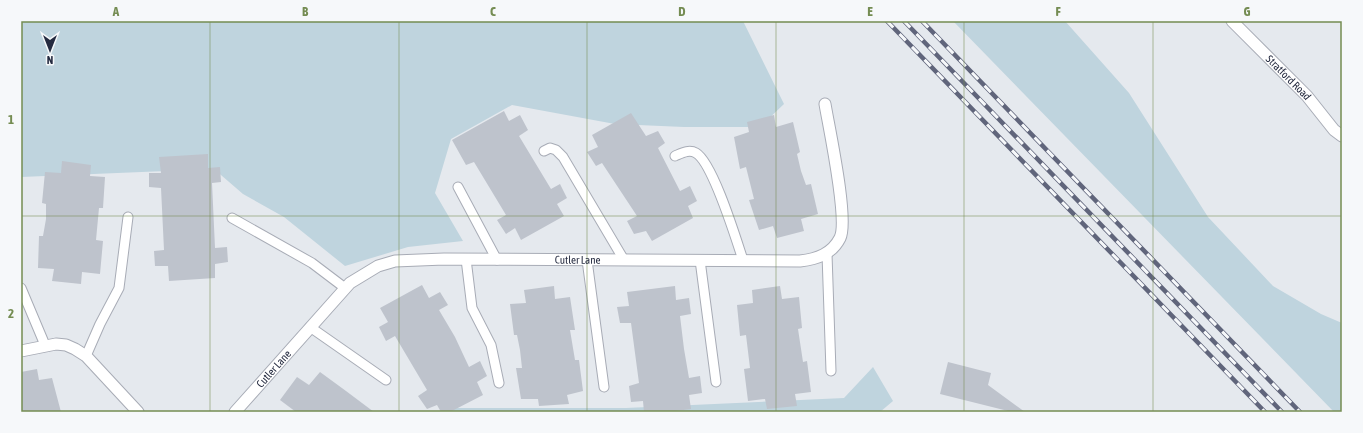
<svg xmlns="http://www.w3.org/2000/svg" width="1363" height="433" font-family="'Asap Condensed',sans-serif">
<rect width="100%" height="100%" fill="#e5e9ee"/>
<path fill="#bfd4de" d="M 21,21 L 743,21 L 784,104 L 760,127 L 684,127 L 615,124 L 512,105 L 451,139 L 435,193 L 463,241 L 408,247 L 345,266 L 284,217 L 243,194 L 214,169 L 21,177 Z
M 953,21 L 1065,21 L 1129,93 L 1208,217 L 1273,286 L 1321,314 L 1342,323 L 1342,412 L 1334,412 Z
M 873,367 L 893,401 L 880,412 L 445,412 L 453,408 L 626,408 L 844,398 Z"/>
<path fill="#bec3cc" d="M 504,111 L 509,121 L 520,115 L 528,130 L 519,136 L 551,189 L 560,184 L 567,198 L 557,204 L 564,216 L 521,240 L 515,228 L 506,234 L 497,220 L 506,215 L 474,162 L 466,165 L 452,140 Z
M 631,113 L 646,136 L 658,131 L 665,143 L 658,148 L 680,191 L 690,186 L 697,201 L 688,206 L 693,218 L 652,241 L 646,231 L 634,234 L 627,221 L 637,216 L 602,163 L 596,166 L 587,152 L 598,147 L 592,135 Z
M 774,115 L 776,127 L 793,122 L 800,152 L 797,154 L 801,171 L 806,185 L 811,184 L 818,214 L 801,219 L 804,231 L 777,238 L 773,226 L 759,230 L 749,200 L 754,199 L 746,167 L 740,169 L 734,137 L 749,132 L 747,122 Z
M 208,154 L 208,168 L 220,167 L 221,182 L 212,183 L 215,248 L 227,247 L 228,262 L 215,264 L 215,278 L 169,281 L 168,266 L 155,266 L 154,251 L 164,250 L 161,188 L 149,187 L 149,173 L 161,173 L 159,157 Z
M 62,161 L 91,165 L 90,176 L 105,177 L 103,208 L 99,208 L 96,240 L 103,241 L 100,274 L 82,272 L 81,284 L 52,281 L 54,269 L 38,268 L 39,236 L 43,236 L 46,219 L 46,204 L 42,203 L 45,172 L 61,173 Z
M 422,285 L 429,298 L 440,292 L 448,305 L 439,310 L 455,337 L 469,367 L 480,361 L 487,376 L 477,382 L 483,395 L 450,412 L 441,412 L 437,405 L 427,409 L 418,396 L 427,390 L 395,336 L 386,341 L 379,327 L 388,322 L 380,308 Z
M 554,286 L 555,299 L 570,297 L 575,330 L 570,330 L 575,360 L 579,360 L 583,391 L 567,395 L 569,404 L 539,406 L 538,399 L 521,399 L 516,368 L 522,368 L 520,350 L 517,335 L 514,335 L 510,304 L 526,303 L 524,290 Z
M 675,286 L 676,300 L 689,298 L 691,314 L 680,316 L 684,349 L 689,378 L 700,376 L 702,393 L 689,395 L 691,409 L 668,412 L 644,412 L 643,401 L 631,402 L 629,386 L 639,383 L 631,323 L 620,323 L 617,307 L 629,306 L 627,292 Z
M 780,286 L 782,299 L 799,297 L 802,328 L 798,329 L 803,362 L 807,361 L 811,392 L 795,394 L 797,406 L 767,409 L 765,399 L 748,401 L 744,369 L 750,368 L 746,335 L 740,336 L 737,305 L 753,303 L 752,290 Z
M 948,362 L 991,373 L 988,385 L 1025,412 L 1012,412 L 940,394 Z
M 37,369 L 39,380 L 52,378 L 61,412 L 21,412 L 21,372 Z
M 320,372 L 346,391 L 374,412 L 296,412 L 280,400 L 297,377 L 309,385 Z"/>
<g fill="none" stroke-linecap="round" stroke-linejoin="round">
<g stroke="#a8acb6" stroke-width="11">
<path id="service" d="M 544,151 L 550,148 L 556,150 L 563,157 L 624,260
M 675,156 C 682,153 689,149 696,153 C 713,163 736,239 743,260
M 458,187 L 497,260
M 232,218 L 312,263 L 345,288
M 827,254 L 831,371
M 466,259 L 472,308 L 491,345 L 499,383
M 587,260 L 604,387
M 700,260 L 716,382
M 21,288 L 45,345
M 310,327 L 386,380
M 86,356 L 100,324 L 119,288 L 128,217"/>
</g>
<g stroke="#a8acb6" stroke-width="13">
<g id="minor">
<path id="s1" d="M 1232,21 L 1307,96 L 1334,130 L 1342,136"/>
<path d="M 21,351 L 56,344 L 66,345 L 75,349 L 86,356 L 138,412"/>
<path id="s2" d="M 235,412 L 350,283 L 378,266 L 395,261 L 444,259 L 800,261 C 817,259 832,254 840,238 C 849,220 829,128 825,104"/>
</g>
</g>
<use href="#service" stroke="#fff" stroke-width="9"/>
<use href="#minor" stroke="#fff" stroke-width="11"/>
<g stroke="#60657b" stroke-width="4.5">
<path id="rail" d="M 887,21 L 1265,412
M 904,21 L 1282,412
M 922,21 L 1300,412"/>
</g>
<use href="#rail" stroke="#f6f8fa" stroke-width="3" stroke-dasharray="9" stroke-linecap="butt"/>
</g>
<path fill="none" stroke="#748c52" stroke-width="1" stroke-opacity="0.55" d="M 210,21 L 210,412M 399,21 L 399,412M 587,21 L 587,412M 776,21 L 776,412M 964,21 L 964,412M 1153,21 L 1153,412M 21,216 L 1342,216"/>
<g text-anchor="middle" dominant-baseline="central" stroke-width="3" stroke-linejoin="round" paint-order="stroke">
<g font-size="11" fill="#252b40" stroke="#f6f8fa">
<text stroke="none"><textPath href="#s1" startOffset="80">Stratford Road</textPath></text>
<text stroke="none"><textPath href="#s2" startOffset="406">Cutler Lane</textPath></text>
<text stroke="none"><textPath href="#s2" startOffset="58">Cutler Lane</textPath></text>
</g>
</g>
<rect width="1363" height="433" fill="none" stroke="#f6f8fa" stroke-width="44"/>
<g transform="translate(50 50) rotate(180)" stroke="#f6f8fa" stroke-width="3" paint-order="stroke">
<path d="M0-3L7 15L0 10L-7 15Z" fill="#252b40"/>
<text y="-6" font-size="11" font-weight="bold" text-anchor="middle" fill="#252b40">N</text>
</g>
<rect x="22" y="22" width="1319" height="389" fill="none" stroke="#748c52" stroke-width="1.5"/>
<g font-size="13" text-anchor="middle" font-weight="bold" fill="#748c52">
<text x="116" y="16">A</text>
<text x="305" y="16">B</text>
<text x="493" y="16">C</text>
<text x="682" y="16">D</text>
<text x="870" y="16">E</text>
<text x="1058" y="16">F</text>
<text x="1247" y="16">G</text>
<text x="11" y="124">1</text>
<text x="11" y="318">2</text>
</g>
</svg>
